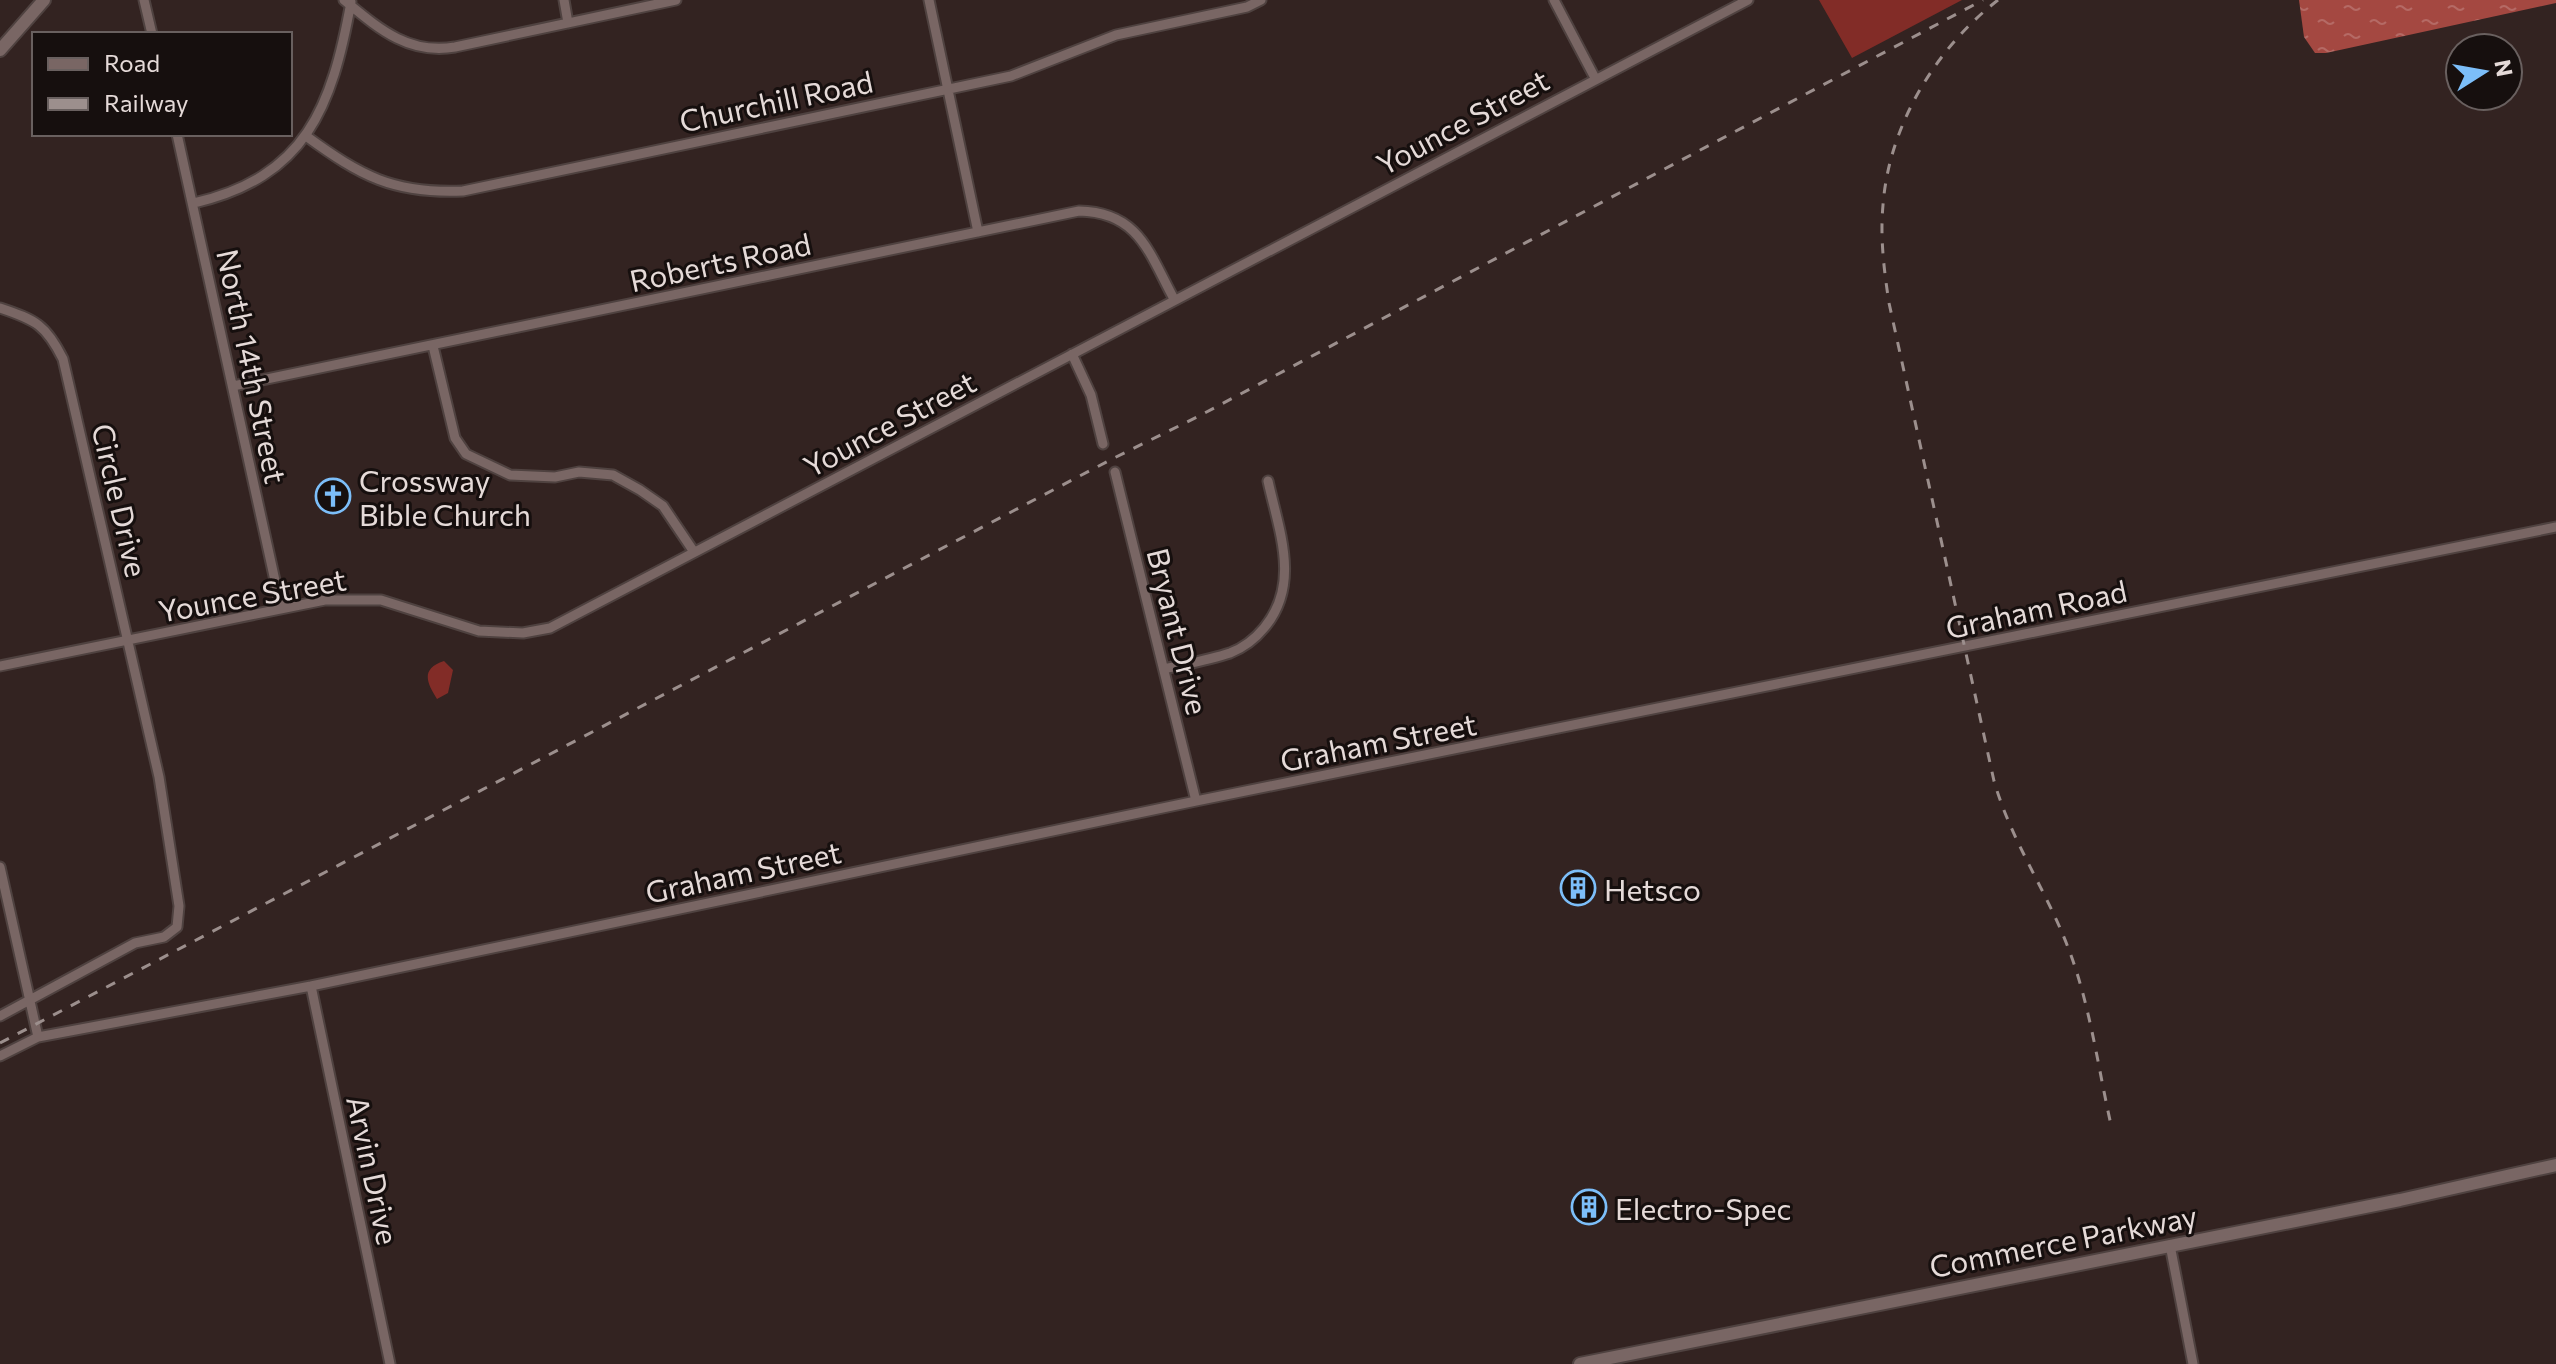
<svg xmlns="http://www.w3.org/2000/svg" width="2556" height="1364" font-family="Commissioner,sans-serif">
<defs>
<pattern id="water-ripples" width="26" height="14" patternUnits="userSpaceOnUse" patternTransform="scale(2)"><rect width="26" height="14" fill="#a44841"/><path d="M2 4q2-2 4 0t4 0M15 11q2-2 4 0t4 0" fill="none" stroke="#b56a65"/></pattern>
</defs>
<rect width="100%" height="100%" fill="#332321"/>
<path fill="#822c27" d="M 1819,0 L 1962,0 L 1852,58 Z
M 444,661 L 453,670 L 448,693 L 437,699 C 427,683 420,669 444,661 Z"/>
<path fill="url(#water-ripples)" d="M 2299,0 L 2556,0 L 2556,3 L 2326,53 L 2315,53 L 2304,37 Z"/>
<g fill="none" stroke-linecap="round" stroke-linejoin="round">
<g stroke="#4f4240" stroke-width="13">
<path id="minor" d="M 144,0 L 152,34
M 344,0 C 378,28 408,55 455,47 L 676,0
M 564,0 L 568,23
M 929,0 L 978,232
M 1554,0 L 1595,78
M 177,134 L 281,608
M 306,136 C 361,176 393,194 463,191 L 1011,76 L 1116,35 L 1247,7 L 1261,0
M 194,203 C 306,177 332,107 351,2
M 0,308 C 36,320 46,325 63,359 L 159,777 L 179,906 L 177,927 L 164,937 L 135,943 L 0,1016
M 433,346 L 455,438 L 466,454 L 510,475 L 555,477 L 579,472 L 613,475 L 640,490 L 663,506 L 694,552
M 1072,354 L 1091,395 L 1103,444
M 233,386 L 1079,211 C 1139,212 1149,253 1174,299
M 1115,472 L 1196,801
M 0,666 L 325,600 L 381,600 L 479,631 L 523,633 L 550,628 L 1748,0
M 1164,669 C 1186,664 1209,660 1230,653 C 1243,648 1255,639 1264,628 C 1301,584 1279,531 1268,481
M 0,867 L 38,1037 L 311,986 L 1196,801 L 2556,527
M 311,986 L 390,1364
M 0,1056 L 38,1037
M 2170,1245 L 2193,1364"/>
</g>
<g stroke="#4f4240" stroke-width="16">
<path id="tertiary" d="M 0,50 L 44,0
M 1580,1364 L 2400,1200 L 2556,1165"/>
</g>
<use href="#minor" stroke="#796664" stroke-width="9"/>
<use href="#tertiary" stroke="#796664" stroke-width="12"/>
<path stroke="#9c8f8d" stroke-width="3" stroke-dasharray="10 10" stroke-linecap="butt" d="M 1998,0 C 1936,48 1889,125 1883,205 C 1880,238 1884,270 1889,303 L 1994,781 C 2012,843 2047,891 2069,950 C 2090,1005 2098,1067 2111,1125
M 0,1043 L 1114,458 L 1199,416 L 1983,0"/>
</g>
<defs>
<g id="church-ring" transform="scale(1.8)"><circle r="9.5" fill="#160f0e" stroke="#7cbef9" stroke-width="1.5"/><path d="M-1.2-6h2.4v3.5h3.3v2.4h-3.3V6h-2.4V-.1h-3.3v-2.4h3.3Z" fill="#7cbef9"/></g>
<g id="building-ring" transform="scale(1.8)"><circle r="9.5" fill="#160f0e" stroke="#7cbef9" stroke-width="1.5"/><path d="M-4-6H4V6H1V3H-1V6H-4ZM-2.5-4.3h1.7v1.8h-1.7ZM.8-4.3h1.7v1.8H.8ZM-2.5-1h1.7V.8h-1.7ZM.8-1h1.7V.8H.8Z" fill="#7cbef9"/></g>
</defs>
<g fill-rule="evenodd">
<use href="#church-ring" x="333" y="496"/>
<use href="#building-ring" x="1578" y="888"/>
<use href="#building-ring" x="1589" y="1207"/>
</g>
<g text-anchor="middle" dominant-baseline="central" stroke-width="6" stroke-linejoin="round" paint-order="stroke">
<g font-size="30" fill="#e5dad8" stroke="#160f0e">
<text transform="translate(776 100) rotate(-12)">Churchill Road</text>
<text transform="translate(1462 121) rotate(-28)">Younce Street</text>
<text transform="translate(720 261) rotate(-12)">Roberts Road</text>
<text transform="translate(253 366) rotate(78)">North 14th Street</text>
<text transform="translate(889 423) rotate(-28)">Younce Street</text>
<text transform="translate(121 500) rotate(77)">Circle Drive</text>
<text transform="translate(252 594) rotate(-10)">Younce Street</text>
<text transform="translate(2036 608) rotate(-12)">Graham Road</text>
<text transform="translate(1179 631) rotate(76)">Bryant Drive</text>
<text transform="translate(1378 741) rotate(-11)">Graham Street</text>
<text transform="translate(743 871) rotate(-12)">Graham Street</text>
<text transform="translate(374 1170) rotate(78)">Arvin Drive</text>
<text transform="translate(2063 1240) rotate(-11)">Commerce Parkway</text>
</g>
<g font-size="30" fill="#e5dad8" stroke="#160f0e" text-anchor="start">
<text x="359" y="479">Crossway<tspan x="359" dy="34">Bible Church</tspan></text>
<text x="1604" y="888">Hetsco</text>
<text x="1615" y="1207">Electro-Spec</text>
</g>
</g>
<rect x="32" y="32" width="260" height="104" fill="#160f0e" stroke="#69605f" stroke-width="2"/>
<rect x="48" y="58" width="40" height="12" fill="#796664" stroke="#69605f" stroke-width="2"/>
<text x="104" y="72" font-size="24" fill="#e5dad8">Road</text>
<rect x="48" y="98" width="40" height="12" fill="#9c8f8d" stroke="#69605f" stroke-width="2"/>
<text x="104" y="112" font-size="24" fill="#e5dad8">Railway</text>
<g transform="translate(2484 72) rotate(79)"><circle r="38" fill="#160f0e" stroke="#69605f" stroke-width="2"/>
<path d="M0-6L14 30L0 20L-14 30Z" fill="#7cbef9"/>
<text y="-12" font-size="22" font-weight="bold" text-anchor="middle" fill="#e5dad8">N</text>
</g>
</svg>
